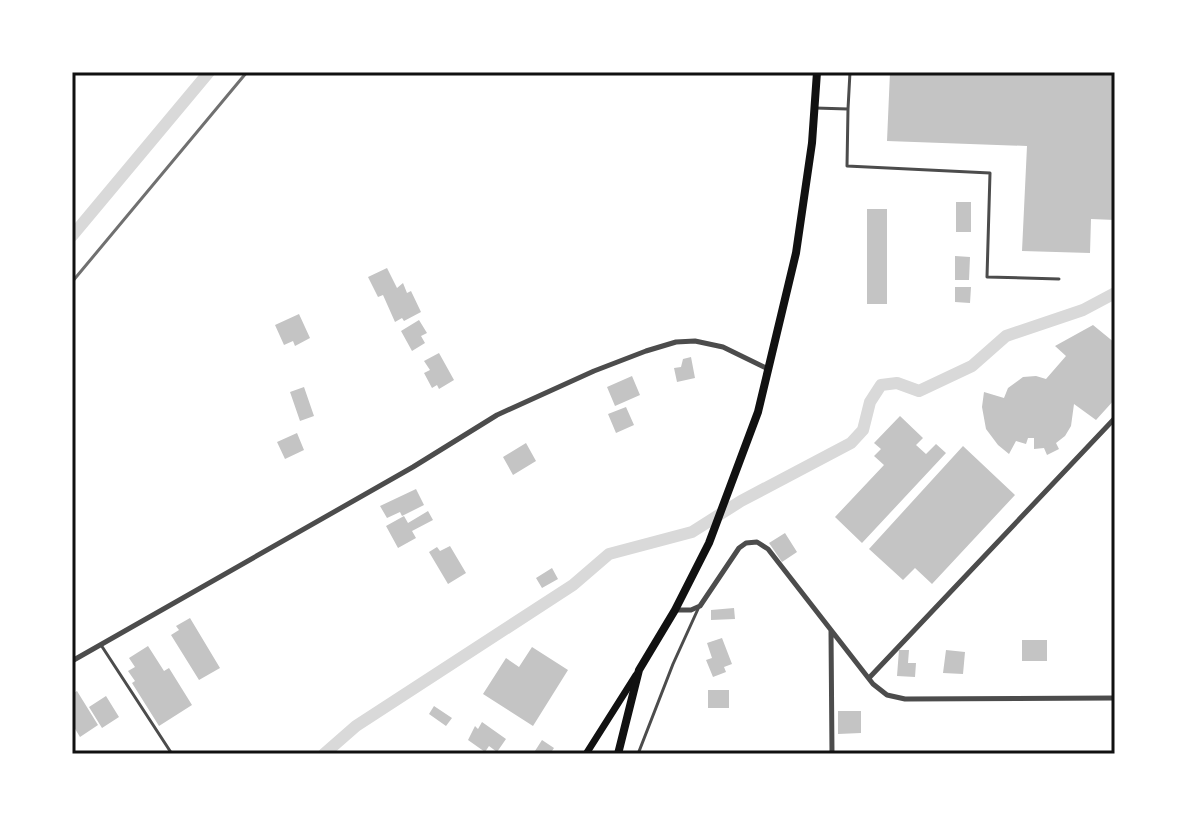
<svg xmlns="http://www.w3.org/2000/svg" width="1187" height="826" font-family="'Asap Condensed',sans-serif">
<rect width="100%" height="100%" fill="#fff"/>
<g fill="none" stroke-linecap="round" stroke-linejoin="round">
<path stroke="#d9d9d9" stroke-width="12" d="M 72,236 L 209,72
M 324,754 L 356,726 L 573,585 L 609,554 L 692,532 L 741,501 L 851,443 L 863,430 L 870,402 L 881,385 L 897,383 L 919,391 L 972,366 L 1006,336 L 1083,310 L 1115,293"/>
</g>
<path fill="#c4c4c4" d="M 890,72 L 1115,72 L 1115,220 L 1091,219 L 1090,253 L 1022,251 L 1027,146 L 887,141 Z
M 956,202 L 971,202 L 971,232 L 956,232 Z
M 867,209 L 887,209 L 887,304 L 867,304 Z
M 955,256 L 970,257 L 969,280 L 955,280 Z
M 387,268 L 397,288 L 403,283 L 407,293 L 411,291 L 421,312 L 404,321 L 402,318 L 395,322 L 383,295 L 378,297 L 368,277 Z
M 955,287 L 971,287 L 970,303 L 955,302 Z
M 299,314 L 310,338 L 295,346 L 293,341 L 284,345 L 275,325 Z
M 419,320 L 427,333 L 421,336 L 425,343 L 412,351 L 401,331 Z
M 1093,325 L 1115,343 L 1115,399 L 1096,420 L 1074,404 L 1071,426 L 1065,436 L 1056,443 L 1059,449 L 1047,455 L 1044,448 L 1034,449 L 1034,438 L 1028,438 L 1026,444 L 1016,441 L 1009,454 L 998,445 L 986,429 L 982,407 L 984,392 L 1004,398 L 1008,388 L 1023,377 L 1036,376 L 1046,379 L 1066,356 L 1055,346 Z
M 439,353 L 454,380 L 439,389 L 437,385 L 432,388 L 424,373 L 430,370 L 424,361 Z
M 691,357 L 695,378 L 677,382 L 674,368 L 681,367 L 683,359 Z
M 632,376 L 640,395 L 615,406 L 607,387 Z
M 304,387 L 314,416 L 300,421 L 290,392 Z
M 626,407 L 634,425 L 616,433 L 608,414 Z
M 900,416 L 923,438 L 916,445 L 926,454 L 936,444 L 946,453 L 862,543 L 835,517 L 884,465 L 874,456 L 881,449 L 874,443 Z
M 297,433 L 304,450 L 285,459 L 277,442 Z
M 526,443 L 536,461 L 513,475 L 503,457 Z
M 963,446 L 1015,495 L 932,584 L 915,568 L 903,580 L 869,549 Z
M 416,489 L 424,505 L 402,516 L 400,512 L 387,518 L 380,506 Z
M 428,511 L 433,520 L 412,531 L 416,538 L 398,548 L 386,526 L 404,516 L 408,523 Z
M 785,533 L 797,552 L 782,562 L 769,543 Z
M 450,546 L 466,573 L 448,584 L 429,552 L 437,547 L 440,551 Z
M 552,568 L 558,579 L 542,588 L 536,578 Z
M 734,608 L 735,619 L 711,620 L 711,610 Z
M 190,618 L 220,668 L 199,680 L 171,635 L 179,630 L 176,626 Z
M 722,638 L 732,664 L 724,667 L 726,672 L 713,677 L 706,660 L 712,658 L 707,643 Z
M 1022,640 L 1047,640 L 1047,661 L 1022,661 Z
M 148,646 L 164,671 L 169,668 L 192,705 L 159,726 L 132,683 L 135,681 L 128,671 L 135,667 L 129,658 Z
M 532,647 L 568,670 L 533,726 L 483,694 L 506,658 L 519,667 Z
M 899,650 L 909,650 L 908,663 L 916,663 L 915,677 L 897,676 Z
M 946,650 L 965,652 L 963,674 L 943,673 Z
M 708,690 L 729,690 L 729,708 L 708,708 Z
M 77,691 L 98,725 L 80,737 L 72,724 L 72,694 Z
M 106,696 L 119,717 L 102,728 L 89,707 Z
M 434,706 L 452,718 L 446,726 L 429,714 Z
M 838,711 L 861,711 L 861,733 L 838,734 Z
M 482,722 L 506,739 L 497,752 L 489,746 L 485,752 L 468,740 L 475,726 L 478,729 Z
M 542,740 L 554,748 L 550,754 L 533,754 Z"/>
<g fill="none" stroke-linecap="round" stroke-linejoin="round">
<path stroke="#4c4c4c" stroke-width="3" d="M 815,108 L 848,109 L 847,166 L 990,173 L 987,277 L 1059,279
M 848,109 L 850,72
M 101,645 L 172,754
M 638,754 L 673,664 L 698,609"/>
<path stroke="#4c4c4c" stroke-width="5" d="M 676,610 L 691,610 L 700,606 L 739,548 L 746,543 L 757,542 L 768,549 L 873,684 L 887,695 L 905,699 L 1115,698
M 831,631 L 832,754
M 72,661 L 413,467 L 497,415 L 594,371 L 646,351 L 676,342 L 695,341 L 723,347 L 768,369
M 869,678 L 1115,418"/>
<path stroke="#111" stroke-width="7" d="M 586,754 L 636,675"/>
<path stroke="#111" stroke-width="8" d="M 618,754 L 639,670 L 675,610 L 709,543 L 758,412 L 796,253 L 812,143 L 817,72"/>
<path stroke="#707070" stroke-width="3" d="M 72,282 L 247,72"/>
</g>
<rect width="1187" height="826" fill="none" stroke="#ffffff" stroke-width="148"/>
<rect x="74" y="74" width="1039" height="678" fill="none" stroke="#111" stroke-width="3"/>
</svg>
